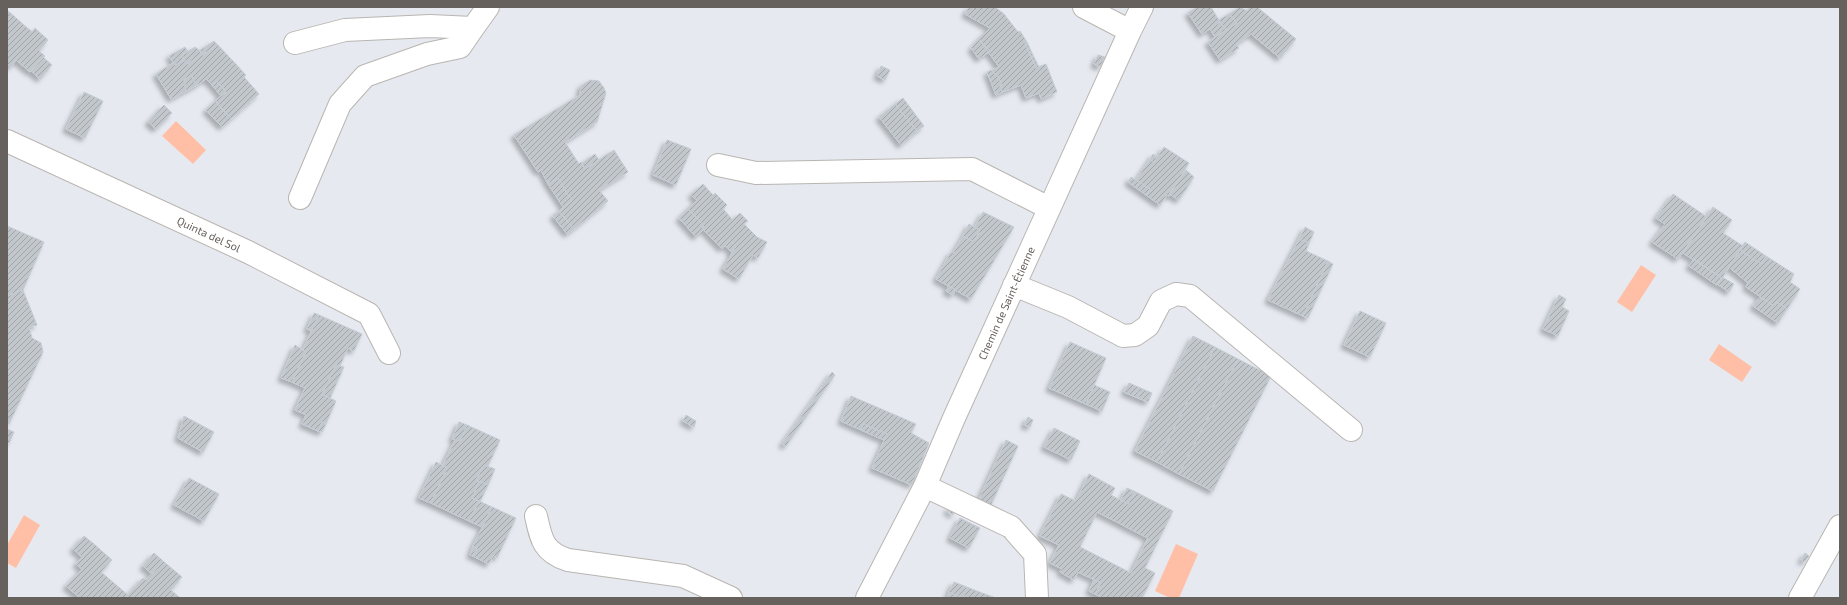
<svg xmlns="http://www.w3.org/2000/svg" width="1847" height="605" font-family="'Exo 2',sans-serif">
<defs>
<pattern id="building-hatch" width="6" height="6" patternUnits="userSpaceOnUse"><rect width="6" height="6" fill="#c2c7cb"/><path d="M-1 1l2-2M0 6l6-6M5 7l2-2" fill="none" stroke="#a1a5a8"/></pattern>
<filter id="shadow"><feDropShadow dx="-3.5" dy="3.5" stdDeviation="2" flood-color="#0004"/></filter>
</defs>
<rect width="100%" height="100%" fill="#e6eaf0"/>
<path fill="#ffbfa7" d="M 176,121 L 206,150 L 193,164 L 162,136 Z
M 1641,265 L 1656,275 L 1632,312 L 1617,302 Z
M 1719,344 L 1752,367 L 1742,382 L 1709,360 Z
M 24,515 L 40,525 L 16,568 L 7,563 L 7,545 Z
M 1176,544 L 1198,554 L 1179,598 L 1170,598 L 1155,591 Z"/>
<path fill="url(#building-hatch)" stroke="#c4ccd6" fill-rule="evenodd" filter="url(#shadow)" d="M 969,7 L 995,7 L 1004,14 L 1018,32 L 1020,31 L 1027,42 L 1025,43 L 1036,68 L 1046,64 L 1057,92 L 1041,99 L 1039,93 L 1026,98 L 1021,85 L 1002,92 L 1000,86 L 1002,85 L 997,74 L 995,75 L 992,70 L 999,67 L 979,39 L 990,28 L 965,14 Z
M 1197,7 L 1211,7 L 1220,22 L 1202,34 L 1188,13 Z
M 1240,7 L 1247,11 L 1250,7 L 1257,7 L 1296,39 L 1280,58 L 1251,34 L 1236,44 L 1239,48 L 1220,60 L 1208,42 L 1237,23 L 1229,14 Z
M 7,10 L 32,32 L 35,28 L 48,40 L 39,51 L 45,56 L 30,72 L 16,60 L 11,67 L 7,64 Z
M 1229,14 L 1237,23 L 1226,30 L 1219,20 Z
M 1220,22 L 1226,30 L 1215,37 L 1210,29 Z
M 979,39 L 990,51 L 979,59 L 971,48 Z
M 214,41 L 218,45 L 204,54 L 199,51 Z
M 1027,42 L 1032,53 L 1030,54 L 1025,43 Z
M 218,45 L 246,75 L 244,77 L 259,94 L 231,119 L 215,101 L 226,92 L 217,81 L 212,85 L 206,79 L 197,85 L 191,75 L 184,80 L 186,91 L 171,99 L 156,74 L 173,63 L 175,65 L 184,60 L 187,64 Z
M 185,47 L 188,52 L 182,55 L 184,60 L 175,65 L 169,56 Z
M 195,47 L 204,54 L 187,64 L 182,55 Z
M 1032,53 L 1039,67 L 1036,68 L 1030,54 Z
M 1098,55 L 1105,57 L 1100,67 L 1094,64 Z
M 43,57 L 52,65 L 40,79 L 31,71 Z
M 881,66 L 890,70 L 885,80 L 877,76 Z
M 992,70 L 995,75 L 997,74 L 1002,85 L 1000,86 L 1002,92 L 996,95 L 987,72 Z
M 191,75 L 197,85 L 186,91 L 184,80 Z
M 590,80 L 599,81 L 604,88 L 606,93 L 597,122 L 565,142 L 579,164 L 581,162 L 585,169 L 614,150 L 628,172 L 599,190 L 608,201 L 574,229 L 559,211 L 572,201 L 558,178 L 548,184 L 541,170 L 538,172 L 514,135 L 580,95 L 581,86 Z
M 217,81 L 226,92 L 221,96 L 212,85 Z
M 84,92 L 103,101 L 85,138 L 66,129 Z
M 903,98 L 924,126 L 917,131 L 895,104 Z
M 216,101 L 231,119 L 222,127 L 206,110 Z
M 895,104 L 917,131 L 901,145 L 879,117 Z
M 164,105 L 172,113 L 156,129 L 148,122 Z
M 667,140 L 691,149 L 676,185 L 653,175 Z
M 1164,147 L 1189,163 L 1169,196 L 1167,195 L 1160,205 L 1146,195 L 1150,189 L 1136,180 L 1150,159 L 1154,162 Z
M 595,154 L 599,160 L 585,169 L 582,163 Z
M 1153,154 L 1157,157 L 1154,162 L 1150,159 Z
M 1186,170 L 1194,177 L 1179,200 L 1169,194 Z
M 1131,177 L 1150,189 L 1146,195 L 1128,182 Z
M 558,178 L 572,201 L 563,207 L 548,184 Z
M 703,184 L 713,195 L 715,193 L 727,205 L 723,209 L 733,220 L 740,213 L 748,221 L 744,224 L 757,237 L 767,242 L 758,258 L 753,255 L 739,279 L 723,269 L 736,246 L 730,240 L 722,249 L 702,228 L 704,226 L 688,209 L 697,200 L 691,195 Z
M 1673,194 L 1707,217 L 1678,259 L 1652,242 L 1665,224 L 1656,218 Z
M 1713,207 L 1732,220 L 1723,233 L 1743,246 L 1722,278 L 1683,253 Z
M 688,209 L 704,226 L 702,228 L 704,229 L 696,237 L 679,218 Z
M 559,211 L 574,229 L 567,234 L 553,216 Z
M 983,212 L 1014,227 L 971,299 L 936,279 L 951,252 L 953,253 L 963,236 L 974,242 L 980,230 L 975,227 Z
M 969,224 L 980,230 L 974,242 L 963,236 Z
M 7,226 L 44,242 L 23,290 L 7,296 Z
M 1305,227 L 1314,232 L 1309,243 L 1299,239 Z
M 1299,239 L 1309,243 L 1306,251 L 1328,261 L 1303,316 L 1268,300 Z
M 730,240 L 736,246 L 732,253 L 725,245 Z
M 1745,242 L 1766,256 L 1761,264 L 1740,250 Z
M 1740,250 L 1761,264 L 1766,256 L 1794,274 L 1790,282 L 1800,289 L 1787,309 L 1777,302 L 1774,306 L 1746,287 L 1748,283 L 1729,267 Z
M 1694,259 L 1722,278 L 1717,285 L 1689,266 Z
M 1328,261 L 1333,264 L 1308,318 L 1303,316 Z
M 1722,277 L 1734,284 L 1729,292 L 1717,284 Z
M 949,286 L 955,290 L 953,295 L 946,291 Z
M 23,290 L 37,325 L 29,327 L 32,338 L 41,343 L 43,352 L 9,424 L 7,423 L 7,357 L 8,354 L 7,350 L 7,296 Z
M 1559,295 L 1566,299 L 1562,307 L 1569,311 L 1558,336 L 1543,329 Z
M 1760,297 L 1774,306 L 1777,302 L 1787,309 L 1778,323 L 1753,306 Z
M 1360,311 L 1386,323 L 1370,357 L 1344,345 Z
M 314,313 L 319,315 L 311,331 L 307,329 Z
M 319,315 L 362,334 L 354,351 L 348,348 L 340,366 L 336,365 L 322,394 L 336,401 L 326,424 L 322,422 L 318,431 L 302,424 L 306,415 L 295,410 L 305,388 L 292,382 L 306,352 L 303,349 Z
M 1193,336 L 1215,347 L 1157,462 L 1135,451 Z
M 1070,342 L 1106,358 L 1086,404 L 1049,388 Z
M 295,345 L 306,352 L 292,382 L 281,378 Z
M 1215,347 L 1238,359 L 1179,474 L 1157,462 Z
M 1238,359 L 1271,376 L 1213,491 L 1179,474 Z
M 336,365 L 344,367 L 330,398 L 322,394 Z
M 832,372 L 835,375 L 786,446 L 782,444 Z
M 1129,383 L 1152,393 L 1148,402 L 1138,398 L 1140,393 L 1136,391 L 1133,396 L 1124,392 Z
M 1094,385 L 1110,392 L 1102,411 L 1086,404 Z
M 1136,391 L 1140,393 L 1138,398 L 1133,396 Z
M 851,396 L 916,424 L 911,433 L 929,443 L 912,485 L 872,468 L 887,434 L 863,424 L 861,430 L 841,421 Z
M 686,415 L 696,421 L 694,427 L 683,421 Z
M 184,416 L 214,432 L 203,452 L 178,438 Z
M 1028,417 L 1033,420 L 1030,427 L 1024,425 Z
M 322,422 L 326,424 L 322,432 L 318,431 Z
M 459,422 L 467,425 L 460,441 L 452,439 Z
M 863,424 L 887,434 L 884,440 L 861,430 Z
M 467,425 L 500,440 L 488,466 L 484,465 L 476,480 L 479,481 L 472,498 L 479,501 L 469,521 L 431,503 L 447,468 L 443,465 L 455,440 L 460,441 Z
M 1054,428 L 1080,441 L 1071,460 L 1044,447 Z
M 7,429 L 14,432 L 9,443 L 7,442 Z
M 1006,440 L 1018,446 L 991,505 L 979,499 Z
M 436,462 L 447,468 L 431,503 L 419,498 Z
M 484,465 L 495,469 L 488,485 L 476,480 Z
M 1089,474 L 1115,488 L 1111,495 L 1128,504 L 1134,491 L 1173,511 L 1145,568 L 1155,573 L 1142,598 L 1103,598 L 1095,594 L 1101,583 L 1078,572 L 1074,580 L 1060,572 L 1062,569 L 1050,563 L 1059,545 L 1040,536 L 1061,494 L 1076,501 ZM 1097,512 L 1148,538 L 1131,573 L 1080,547 Z
M 189,478 L 219,494 L 204,521 L 174,505 Z
M 479,481 L 488,485 L 480,502 L 472,498 Z
M 1127,488 L 1134,491 L 1128,504 L 1121,500 Z
M 479,501 L 492,507 L 482,527 L 469,521 Z
M 492,507 L 516,518 L 497,558 L 493,555 L 489,564 L 473,556 L 477,548 L 473,546 Z
M 949,507 L 955,511 L 953,515 L 947,511 Z
M 960,518 L 980,528 L 969,548 L 950,538 Z
M 84,536 L 94,544 L 82,557 L 73,549 Z
M 94,544 L 112,560 L 101,572 L 128,595 L 126,598 L 80,598 L 66,586 L 82,569 L 76,564 Z
M 473,546 L 477,548 L 473,556 L 470,555 Z
M 154,553 L 163,561 L 152,574 L 143,566 Z
M 1805,553 L 1809,556 L 1804,562 L 1801,560 Z
M 163,561 L 182,577 L 171,590 L 180,598 L 129,598 L 127,596 L 143,578 L 146,580 Z
M 1094,580 L 1101,583 L 1095,594 L 1089,591 Z
M 954,582 L 967,587 L 963,598 L 949,592 Z
M 967,587 L 982,593 L 996,598 L 947,598 L 949,592 L 963,598 Z"/>
<g fill="none" stroke-linecap="round" stroke-linejoin="round">
<g stroke="#b9b5b1" stroke-width="24">
<path id="minor" d="M 1084,7 L 1130,31
M 295,43 L 345,30 L 430,26 L 473,28 L 488,7
M 7,141 L 248,252 L 369,314 L 389,353
M 718,165 L 756,173 L 972,169 L 1049,208
M 300,198 L 340,104 L 365,76 L 427,54 L 460,47 L 473,28
M 1014,285 L 1068,307 L 1123,336 L 1135,335 L 1148,326 L 1161,301 L 1176,294 L 1190,296 L 1351,430
M 925,486 L 1011,527 L 1035,554 L 1037,598
M 536,516 C 541,539 543,552 568,560 L 683,576 L 731,598
M 867,598 L 925,486 L 954,418 L 1130,31 L 1142,7
M 1800,598 L 1840,526"/>
</g>
<use href="#minor" stroke="#fff" stroke-width="22"/>
</g>
<g text-anchor="middle" dominant-baseline="central" stroke-width="3.5" stroke-linejoin="round" paint-order="stroke">
<g font-size="11" fill="#67615d" stroke="#fff">
<text transform="translate(209 234) rotate(25)">Quinta del Sol</text>
<text transform="translate(1006 303) rotate(-66)">Chemin de Saint-Étienne</text>
</g>
</g>
<rect width="1847" height="605" fill="none" stroke="#67615d" stroke-width="16"/>
</svg>
